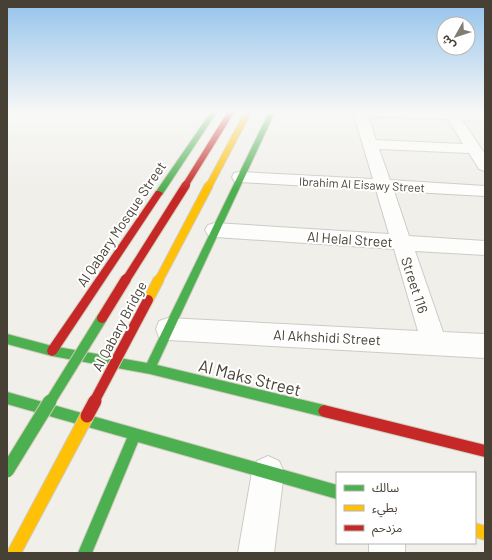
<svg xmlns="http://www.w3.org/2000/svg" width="492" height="560" font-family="Barlow,'Noto Sans Arabic',sans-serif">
<rect width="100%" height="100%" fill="#f0efea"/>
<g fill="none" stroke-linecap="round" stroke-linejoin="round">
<g stroke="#cdcbc5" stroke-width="2">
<path id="street" d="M 353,112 L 485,113 L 485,121 L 462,120 L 485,154 L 485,171 L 479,169 L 469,153 L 379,149 L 390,180 L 485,186 L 485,196 L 394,191 L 409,236 L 485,241 L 485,255 L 415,251 L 443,332 L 485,334 L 485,358 L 168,340 L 159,337 L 156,329 L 159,321 L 168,318 L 418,331 L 394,249 L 215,237 L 208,235 L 205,230 L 208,225 L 215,223 L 389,234 L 376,190 L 240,182 L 234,181 L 232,177 L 234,173 L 240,172 L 373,179 ZM 368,116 L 448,119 L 463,144 L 376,140 Z
M 268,456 L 279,461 L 284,472 L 274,553 L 238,553 L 252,472 L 257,461 Z
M 369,543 L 405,543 L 405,553 L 369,553 Z"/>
</g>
<g stroke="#d0ccc0" stroke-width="2">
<path id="fast" d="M 211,112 L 217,112 L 162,195 L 156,195 L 155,193 Z
M 269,112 L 275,112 L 157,365 L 324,405 L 328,407 L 330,411 L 328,415 L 324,417 L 150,374 L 52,356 L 7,344 L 7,334 L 52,346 L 147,363 Z
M 7,392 L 337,485 L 337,499 L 138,442 L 92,553 L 78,553 L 127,438 L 7,404 Z"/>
</g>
<g stroke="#d0ccc0" stroke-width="2">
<path id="slow" d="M 475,523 L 485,526 L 485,540 L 475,537 Z"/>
</g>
<g stroke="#d0ccc0" stroke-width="2">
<path id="jam" d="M 156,191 L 159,191 L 163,193 L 56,354 L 52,356 L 48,354 L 47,351 L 48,348 Z
M 324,405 L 485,445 L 485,457 L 324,417 L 320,415 L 318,411 L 320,407 Z"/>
</g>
<use href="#street" fill="#fdfdfc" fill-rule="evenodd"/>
<use href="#fast" fill="#4caf50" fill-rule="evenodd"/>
<use href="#slow" fill="#ffc107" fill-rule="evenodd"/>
<use href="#jam" fill="#c62828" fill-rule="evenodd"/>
<g stroke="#d4cbb5" stroke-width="12" stroke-linecap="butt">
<path id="fast-bridge-far1" d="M 50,402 L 102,318"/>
</g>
<g stroke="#d4cbb5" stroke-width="15" stroke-linecap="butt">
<path id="fast-bridge" d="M 7,471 L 50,401"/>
</g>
<g stroke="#d4cbb5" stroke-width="8" stroke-linecap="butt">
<path id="slow-bridge-far3" d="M 209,186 L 248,112"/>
</g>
<g stroke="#d4cbb5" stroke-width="10" stroke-linecap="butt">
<path id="slow-bridge-far2" d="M 159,280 L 209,185"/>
</g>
<g stroke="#d4cbb5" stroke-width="12" stroke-linecap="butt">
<path id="slow-bridge-far1" d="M 148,300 L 159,279"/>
</g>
<g stroke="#d4cbb5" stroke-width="15" stroke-linecap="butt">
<path id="slow-bridge" d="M 14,553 L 87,416"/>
</g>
<g stroke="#d4cbb5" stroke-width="8" stroke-linecap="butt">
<path id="jam-bridge-far3" d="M 185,186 L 231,112"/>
</g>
<g stroke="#d4cbb5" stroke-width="10" stroke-linecap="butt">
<path id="jam-bridge-far2" d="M 126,280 L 186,185"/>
</g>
<g stroke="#d4cbb5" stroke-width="12" stroke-linecap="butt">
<path id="jam-bridge-far1" d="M 102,318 L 126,279
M 94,402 L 148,300"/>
</g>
<g stroke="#d4cbb5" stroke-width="15" stroke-linecap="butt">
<path id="jam-bridge" d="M 87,416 L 95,401"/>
</g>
<use href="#fast-bridge-far1" stroke="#4caf50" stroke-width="10"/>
<use href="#fast-bridge" stroke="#4caf50" stroke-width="13"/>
<use href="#slow-bridge-far3" stroke="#ffc107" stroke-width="6"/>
<use href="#slow-bridge-far2" stroke="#ffc107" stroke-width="8"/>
<use href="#slow-bridge-far1" stroke="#ffc107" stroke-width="10"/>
<use href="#slow-bridge" stroke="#ffc107" stroke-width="13"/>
<use href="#jam-bridge-far3" stroke="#c62828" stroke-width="6"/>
<use href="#jam-bridge-far2" stroke="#c62828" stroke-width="8"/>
<use href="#jam-bridge-far1" stroke="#c62828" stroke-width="10"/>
<use href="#jam-bridge" stroke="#c62828" stroke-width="13"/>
</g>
<linearGradient id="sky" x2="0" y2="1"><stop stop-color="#94c3ec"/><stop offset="0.59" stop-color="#f8f8f6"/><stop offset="1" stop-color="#f8f8f6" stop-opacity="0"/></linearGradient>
<rect width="492" height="190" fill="url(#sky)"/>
<g text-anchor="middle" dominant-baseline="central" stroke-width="4" stroke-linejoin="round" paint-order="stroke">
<g font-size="12" fill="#474034" stroke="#fff">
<text transform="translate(362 184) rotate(3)">Ibrahim Al Eisawy Street</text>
</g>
<g font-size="14" fill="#474034" stroke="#fff">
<text transform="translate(121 224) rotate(-56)">Al Qabary Mosque Street</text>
<text transform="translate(350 239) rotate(4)">Al Helal Street</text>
<text transform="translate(415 285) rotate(72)">Street 116</text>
<text transform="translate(119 326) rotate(-62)">Al Qabary Bridge</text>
<text transform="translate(327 337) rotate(3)">Al Akhshidi Street</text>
</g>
<g font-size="17" fill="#474034" stroke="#fff">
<text transform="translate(250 377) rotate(14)">Al Maks Street</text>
</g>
</g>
<rect width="492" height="560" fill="none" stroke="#474034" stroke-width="16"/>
<rect x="336" y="472" width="140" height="72" fill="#ffffff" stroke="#b5b3ae"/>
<rect x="344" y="485" width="20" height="6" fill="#4caf50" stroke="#b5b3ae"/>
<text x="372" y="492" font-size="12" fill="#474034">سالك</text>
<rect x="344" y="505" width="20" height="6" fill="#ffc107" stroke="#b5b3ae"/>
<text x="372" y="512" font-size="12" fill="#474034">بطيء</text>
<rect x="344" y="525" width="20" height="6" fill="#c62828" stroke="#b5b3ae"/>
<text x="372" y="532" font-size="12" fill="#474034">مزدحم</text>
<g transform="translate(456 36) rotate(231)"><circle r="19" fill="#ffffff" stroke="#b5b3ae"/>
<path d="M0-3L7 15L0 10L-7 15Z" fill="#827d74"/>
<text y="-6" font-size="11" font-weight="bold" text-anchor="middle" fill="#474034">ش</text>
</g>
</svg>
